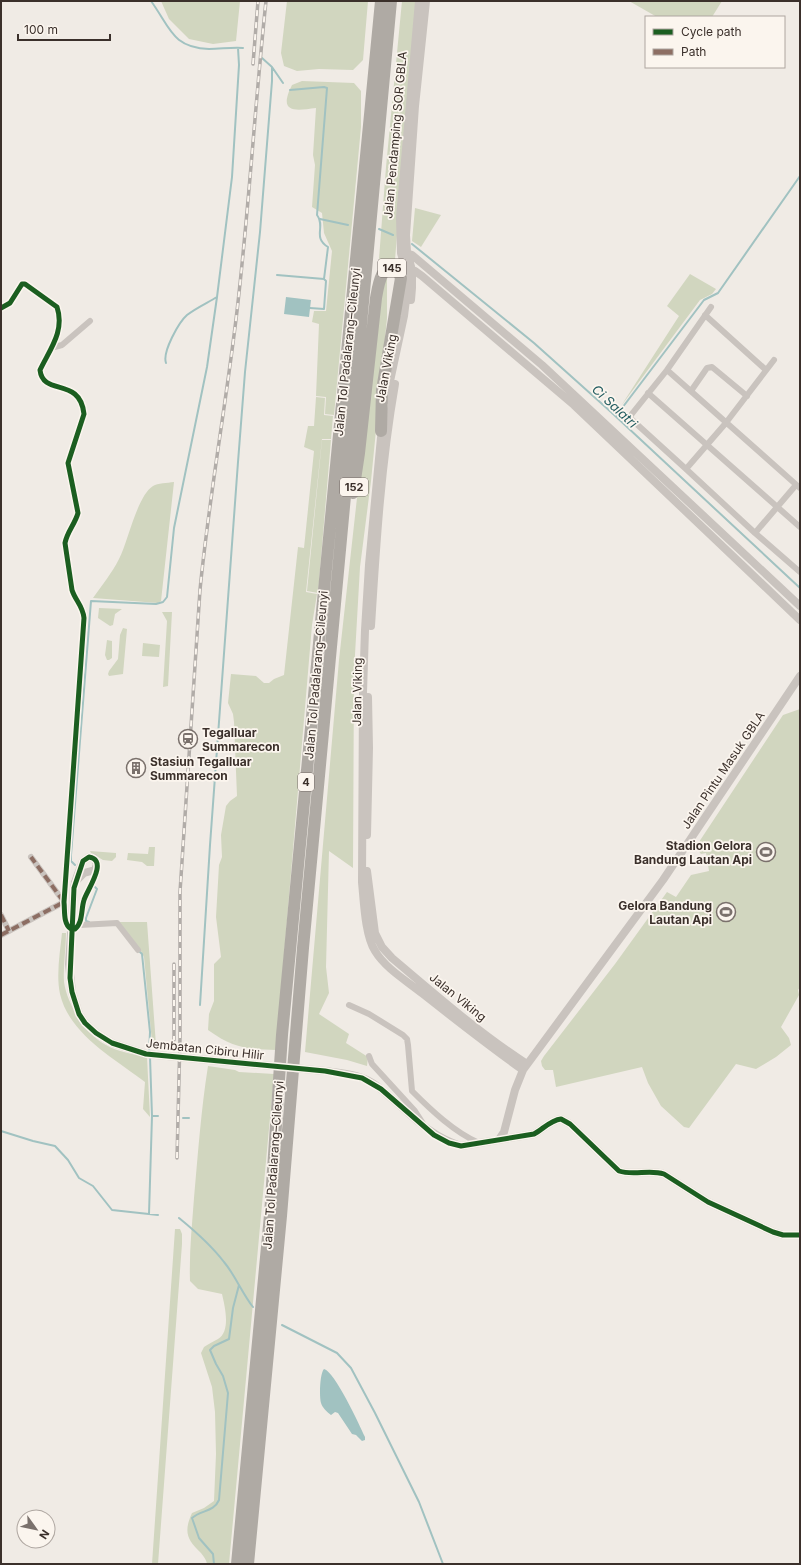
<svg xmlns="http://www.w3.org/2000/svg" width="801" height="1565" font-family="Inter,sans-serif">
<rect width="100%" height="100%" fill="#f0ebe5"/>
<path fill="#d1d6bf" d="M 161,1 L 240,1 L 236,41 L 213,44 L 189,39 L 169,19 Z
M 287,1 L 368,1 L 363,60 L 353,70 L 319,69 L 297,71 L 284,66 L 281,53 Z
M 402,1 L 416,1 L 395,260 L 379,259 L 386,167 Z
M 629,1 L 722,1 L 712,17 L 657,17 Z
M 302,81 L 354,83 L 361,91 L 361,127 L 334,415 L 325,414 L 326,397 L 316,396 L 319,324 L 312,322 L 314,311 L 326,311 L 332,251 L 324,233 L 322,213 L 312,207 L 315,165 L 313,155 L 316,108 C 294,111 278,113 292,85 Z
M 415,208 L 441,215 L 421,247 L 412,241 Z
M 690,274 L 716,289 L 712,294 L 700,300 L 621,406 L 679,316 L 667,306 Z
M 387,278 L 387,318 L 371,481 L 360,567 L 354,672 L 353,868 L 329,851 L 326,967 L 329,993 L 319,1014 L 349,1034 L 346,1043 L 368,1057 L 367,1066 L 347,1060 L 305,1052 L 339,660 L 380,291 Z
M 316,397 L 325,398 L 324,415 L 333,416 L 331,439 L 322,439 L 306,592 L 317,594 L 312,625 L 276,1050 C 246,1049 233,1048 208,1030 L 209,1014 L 214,1001 L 214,964 L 221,957 L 216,917 L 219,865 L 222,857 L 221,835 L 226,806 L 230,801 L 237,796 L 234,722 L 233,714 L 228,703 L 231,674 L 256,676 L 264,683 L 269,683 L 274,679 L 284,675 L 298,547 L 304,548 L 314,451 L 304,447 L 308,426 L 314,426 Z
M 322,440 L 331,440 L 318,593 L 307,591 Z
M 174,482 L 161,601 L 158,603 L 93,598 C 102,585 112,573 119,559 C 128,542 137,496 153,486 C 158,483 167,483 174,482 Z
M 99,608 L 122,609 L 115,614 L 113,625 L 110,626 L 98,618 Z
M 162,612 L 172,612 L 168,686 L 163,687 L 167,621 Z
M 123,628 L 127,629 L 123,674 L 109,676 L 108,674 L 109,671 L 118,659 L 120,635 Z
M 107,640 L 112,641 L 112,658 L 109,660 L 107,660 L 105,655 Z
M 143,643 L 160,645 L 159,657 L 142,656 Z
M 800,709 L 800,987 L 798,990 L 799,995 L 781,1027 L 789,1038 L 791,1045 L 776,1057 L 756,1069 L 736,1064 L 689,1128 L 684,1127 L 661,1106 L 648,1083 L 642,1067 L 556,1087 L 553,1070 L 545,1070 L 542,1066 L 541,1061 L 544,1056 L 615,964 L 667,892 L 676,897 L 691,875 L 709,871 L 706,853 L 701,854 L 697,849 L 697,845 L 783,715 Z
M 149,847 L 155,847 L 154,866 L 147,866 L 142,862 L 127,860 L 128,853 L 148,854 Z
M 90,851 L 116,853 L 116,857 L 112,861 L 103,860 L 91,853 Z
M 119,922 L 147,922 L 156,1045 L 152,1042 L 144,957 L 140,949 Z
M 62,933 L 66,933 C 66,949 63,966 64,982 C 67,1004 86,1035 106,1045 C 118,1052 133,1054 147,1057 L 150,1117 L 143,1109 L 145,1082 C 115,1059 69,1034 60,994 C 56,975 60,952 62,933 Z
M 208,1066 L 235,1070 L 239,1072 L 274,1074 L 229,1564 L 207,1564 C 206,1559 204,1557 201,1553 C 186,1539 184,1531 192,1513 L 204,1508 L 214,1501 L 216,1454 L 215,1412 L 212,1387 L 201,1353 L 204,1347 C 208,1344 213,1342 218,1339 C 231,1331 225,1307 222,1294 L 198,1289 L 190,1281 C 189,1253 192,1226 194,1198 C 198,1154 201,1110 208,1066 Z
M 175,1229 L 180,1229 L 182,1234 L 182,1244 L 158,1564 L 152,1564 Z"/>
<path fill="#a1c2c1" d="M 286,297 L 311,300 L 309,317 L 284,314 Z
M 324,1369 C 335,1372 359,1424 365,1437 L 365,1440 L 362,1441 L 356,1435 L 352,1434 L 338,1413 L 335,1412 L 331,1415 C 327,1412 322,1407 321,1403 C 319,1396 320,1373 324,1369 Z"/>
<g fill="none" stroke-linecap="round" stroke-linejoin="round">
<path stroke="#a1c2c1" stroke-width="2" d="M 151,1 C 170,27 172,48 209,49 C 221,49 232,47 243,48
M 262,58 L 272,67 L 283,83
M 320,219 L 348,225
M 379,229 L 393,235
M 412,244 L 534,343 L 611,412 L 800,588
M 277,275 L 324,279 L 328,247 C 312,237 326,227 317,215 L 327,88 L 324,87 L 290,90
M 310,308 L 324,309 L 326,281 L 324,279
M 166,363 C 162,352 179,322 187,315 C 196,308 207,303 217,297
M 616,416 L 704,300 L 718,293 L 800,176
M 75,865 L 71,861 L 71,855 L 91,601 L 156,604 L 163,602 L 167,597 L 174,528 L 207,367 L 217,297 L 232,177 L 239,65 L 238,48
M 89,922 L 86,921 L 86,918 L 97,889 L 95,887
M 139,951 L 142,954 L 150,1032 L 149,1053
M 200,1005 L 210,845 L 238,462 L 245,372 L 260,232 L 272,81 L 272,67
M 152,1116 L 158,1116
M 183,1118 L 189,1118
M 1,1131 L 33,1141 L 55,1146 L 68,1160 L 79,1178 L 93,1186 L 112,1210 L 158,1215
M 149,1214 L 152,1116 L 150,1057
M 179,1218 C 195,1231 211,1245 224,1262 C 235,1275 242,1293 253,1307
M 282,1325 L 337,1353 L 351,1368 L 375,1413 L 419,1502 L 443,1564
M 214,1564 L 213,1554 L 199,1538 L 192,1518 C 201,1510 214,1512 219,1500 L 228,1393 L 223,1376 L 216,1364 L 210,1350 L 214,1346 L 229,1339 L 233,1308 L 239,1285"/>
<path stroke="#c9c3be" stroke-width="6" d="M 1,308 L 10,303 L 22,284 L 25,284 L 57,307 C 65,331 50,349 40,370 C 43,397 80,376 84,414 L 68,463 L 78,513 C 75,524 67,532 65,543 L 72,590 C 75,600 83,606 84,618 L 64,902 C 65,912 62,929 75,929 C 83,923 81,911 83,902 C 86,890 97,879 97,866
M 705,315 L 766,370
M 51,348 L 62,345 L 90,321
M 774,360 L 725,424 L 686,469 L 755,533 L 796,485
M 667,370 L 800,488
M 691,391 L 707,368 L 712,367 L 747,396
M 648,393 L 800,527
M 686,469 L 630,418 L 631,415 L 667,370 L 711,307
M 755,533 L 800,572
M 1,915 L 9,931
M 80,925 L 117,923 L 138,950
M 1,935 L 64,902 L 31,857
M 349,1005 L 369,1014 L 403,1035 L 407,1039 L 408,1045 L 412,1091 C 431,1110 454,1132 479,1143
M 369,1056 L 372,1064 L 415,1111 L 424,1125"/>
<path stroke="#c9c3be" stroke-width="8" d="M 406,253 L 412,255 L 542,365 L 800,606
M 409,270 L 415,271 L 422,276 L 574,405 L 800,620
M 411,300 L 412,288 L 412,270 L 407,252 L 406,235 L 415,106 L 426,1
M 386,400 L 404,316 L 407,291 L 406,270 L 401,253 L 400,217 L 419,1
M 382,427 L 369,565 L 365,630 L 363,692 L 362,882 C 364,902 365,935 375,951 C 386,969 407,981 423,994 C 456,1020 489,1046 523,1070
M 371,626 C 376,545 381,464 395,384
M 367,835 L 369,748 L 368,697
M 367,871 L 375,933 L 382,947 L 392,958 C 436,995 479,1033 527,1064
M 74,888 C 75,879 80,870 83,861 L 89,857 L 94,858 L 97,864 L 95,870 L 84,873 L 75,882
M 325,1071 C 340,1073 356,1074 369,1081 C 379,1086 387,1095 396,1102 C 416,1120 434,1138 461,1146 L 534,1134 C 543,1129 551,1120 561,1119 L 570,1124 L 619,1171 C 634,1176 649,1169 664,1174 L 708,1202 L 773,1232 L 783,1235 L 800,1235
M 500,1138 L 504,1132 L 515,1090 L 523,1070 L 663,880 L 800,676"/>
<path stroke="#afaaa4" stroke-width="12" d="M 353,493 L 359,453 L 376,298 C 378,287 382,258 398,271 L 401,278 L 382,390 L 381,431
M 237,1564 L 270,1215 L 282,1035 L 326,569 L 381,1
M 248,1564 L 281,1216 L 303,948 L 391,1"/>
<g stroke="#b1aca8" stroke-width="3.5">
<path id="rail" d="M 253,64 L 258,1
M 174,964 L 174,1040
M 177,1158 L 180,1038 L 180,892 L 200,590 C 209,497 226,405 237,311 C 249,208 255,104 266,1"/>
</g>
<use href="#rail" stroke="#fbf5ee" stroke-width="2" stroke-dasharray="6" stroke-linecap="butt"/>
<path stroke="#c9c3be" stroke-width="8" d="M 74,888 L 69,964 L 72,992 L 79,1014 L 85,1023 L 96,1033 L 112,1043 L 146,1054 L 325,1071"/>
<path stroke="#8d6e63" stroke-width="4" stroke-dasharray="8 4" stroke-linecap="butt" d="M 1,915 L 9,931
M 1,935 L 64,902 L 31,857"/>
<g stroke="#fbf5ee" stroke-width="8">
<path id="cycleway" d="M 1,308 L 10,303 L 22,284 L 25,284 L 57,307 C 65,331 50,349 40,370 C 43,397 80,376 84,414 L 68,463 L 78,513 C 75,524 67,532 65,543 L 72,590 C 75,600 83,606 84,618 L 64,902 C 65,911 63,924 71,929 L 75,929 C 83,923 81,909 84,900 C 87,890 109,860 89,857 L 83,861 L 74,888 L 70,978 L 72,992 L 79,1014 L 85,1023 L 96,1033 L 112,1043 L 146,1054 L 325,1071 L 362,1078 L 381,1089 L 434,1135 L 449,1143 L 461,1146 L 534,1134 C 543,1129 551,1120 561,1119 L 570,1124 L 619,1171 C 634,1176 649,1169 664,1174 L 708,1202 L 773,1232 L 783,1235 L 800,1235"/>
</g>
<use href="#cycleway" stroke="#1b5e20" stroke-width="5"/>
</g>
<defs>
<g id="station-ring" transform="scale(1)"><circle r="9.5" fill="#fbf5ee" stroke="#7a716c" stroke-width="1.5"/><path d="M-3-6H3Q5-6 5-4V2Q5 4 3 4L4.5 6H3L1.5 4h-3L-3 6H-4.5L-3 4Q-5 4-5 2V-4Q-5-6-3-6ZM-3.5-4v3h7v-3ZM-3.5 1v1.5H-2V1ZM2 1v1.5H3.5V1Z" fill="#7a716c"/></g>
<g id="building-ring" transform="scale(1)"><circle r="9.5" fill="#fbf5ee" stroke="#7a716c" stroke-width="1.5"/><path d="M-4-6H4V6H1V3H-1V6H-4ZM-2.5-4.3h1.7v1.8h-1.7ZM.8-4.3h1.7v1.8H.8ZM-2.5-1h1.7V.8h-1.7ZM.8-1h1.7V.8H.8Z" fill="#7a716c"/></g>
<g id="stadium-ring" transform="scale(1)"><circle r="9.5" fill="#fbf5ee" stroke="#7a716c" stroke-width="1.5"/><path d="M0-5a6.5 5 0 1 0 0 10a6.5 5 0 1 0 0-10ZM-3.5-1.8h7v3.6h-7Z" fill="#7a716c"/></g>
</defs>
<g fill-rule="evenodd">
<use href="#station-ring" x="188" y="739"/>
<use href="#building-ring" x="136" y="768"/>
<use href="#stadium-ring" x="766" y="852"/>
<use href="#stadium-ring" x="726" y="912"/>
</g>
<g text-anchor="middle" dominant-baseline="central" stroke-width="3.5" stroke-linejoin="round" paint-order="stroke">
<g fill="#fbf5ee" stroke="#756b66" stroke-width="1">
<rect x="378" y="259" width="28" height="18" rx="3"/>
<rect x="340" y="478" width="28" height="18" rx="3"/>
<rect x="298" y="773" width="16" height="18" rx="3"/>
</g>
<g font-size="11" font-weight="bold" fill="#3b302b">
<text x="392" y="268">145</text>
<text x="354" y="487">152</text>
<text x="306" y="782">4</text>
</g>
<g font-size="12" fill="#3b302b" stroke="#fbf5ee">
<text transform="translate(395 135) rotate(-85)">Jalan Pendamping SOR GBLA</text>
<text transform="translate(347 352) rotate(-84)">Jalan Tol Padalarang–Cileunyi</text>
<text transform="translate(386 368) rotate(-79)">Jalan Viking</text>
<text transform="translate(316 675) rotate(-85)">Jalan Tol Padalarang–Cileunyi</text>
<text transform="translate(357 692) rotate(-89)">Jalan Viking</text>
<text transform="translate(723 770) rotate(-56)">Jalan Pintu Masuk GBLA</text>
<text transform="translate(458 997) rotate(39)">Jalan Viking</text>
<text transform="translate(205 1049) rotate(6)">Jembatan Cibiru Hilir</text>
<text transform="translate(273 1165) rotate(-86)">Jalan Tol Padalarang–Cileunyi</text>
</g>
<g font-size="12" font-weight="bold" fill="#3b302b" stroke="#fbf5ee" text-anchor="start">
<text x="202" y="732">Tegalluar<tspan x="202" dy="14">Summarecon</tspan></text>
<text x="150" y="761">Stasiun Tegalluar<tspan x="150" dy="14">Summarecon</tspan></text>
<text x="752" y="845" text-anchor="end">Stadion Gelora<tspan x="752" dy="14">Bandung Lautan Api</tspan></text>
<text x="712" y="905" text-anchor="end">Gelora Bandung<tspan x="712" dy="14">Lautan Api</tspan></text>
</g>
<g font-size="13" font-style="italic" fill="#1f5a5e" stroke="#fbf5ee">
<text transform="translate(615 406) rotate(43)">Ci Salatri</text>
</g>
</g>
<rect width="801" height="1565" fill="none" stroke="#3b302b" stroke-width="4"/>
<rect x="645" y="16" width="140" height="52" fill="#fbf5ee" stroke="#aea6a0"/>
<rect x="653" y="29" width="20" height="6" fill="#1b5e20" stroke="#aea6a0"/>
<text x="681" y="36" font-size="12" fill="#3b302b">Cycle path</text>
<rect x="653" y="49" width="20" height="6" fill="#8d6e63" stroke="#aea6a0"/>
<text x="681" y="56" font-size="12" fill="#3b302b">Path</text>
<g transform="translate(36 1529) rotate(123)"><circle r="19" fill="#fbf5ee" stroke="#aea6a0"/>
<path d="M0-3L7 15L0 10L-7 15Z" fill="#7a716c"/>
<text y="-6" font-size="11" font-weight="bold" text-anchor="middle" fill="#3b302b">N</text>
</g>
<path d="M18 34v6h92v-6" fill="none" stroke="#3b302b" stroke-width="2"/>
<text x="24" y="34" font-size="12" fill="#3b302b" stroke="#fbf5ee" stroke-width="3" paint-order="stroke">100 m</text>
</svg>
